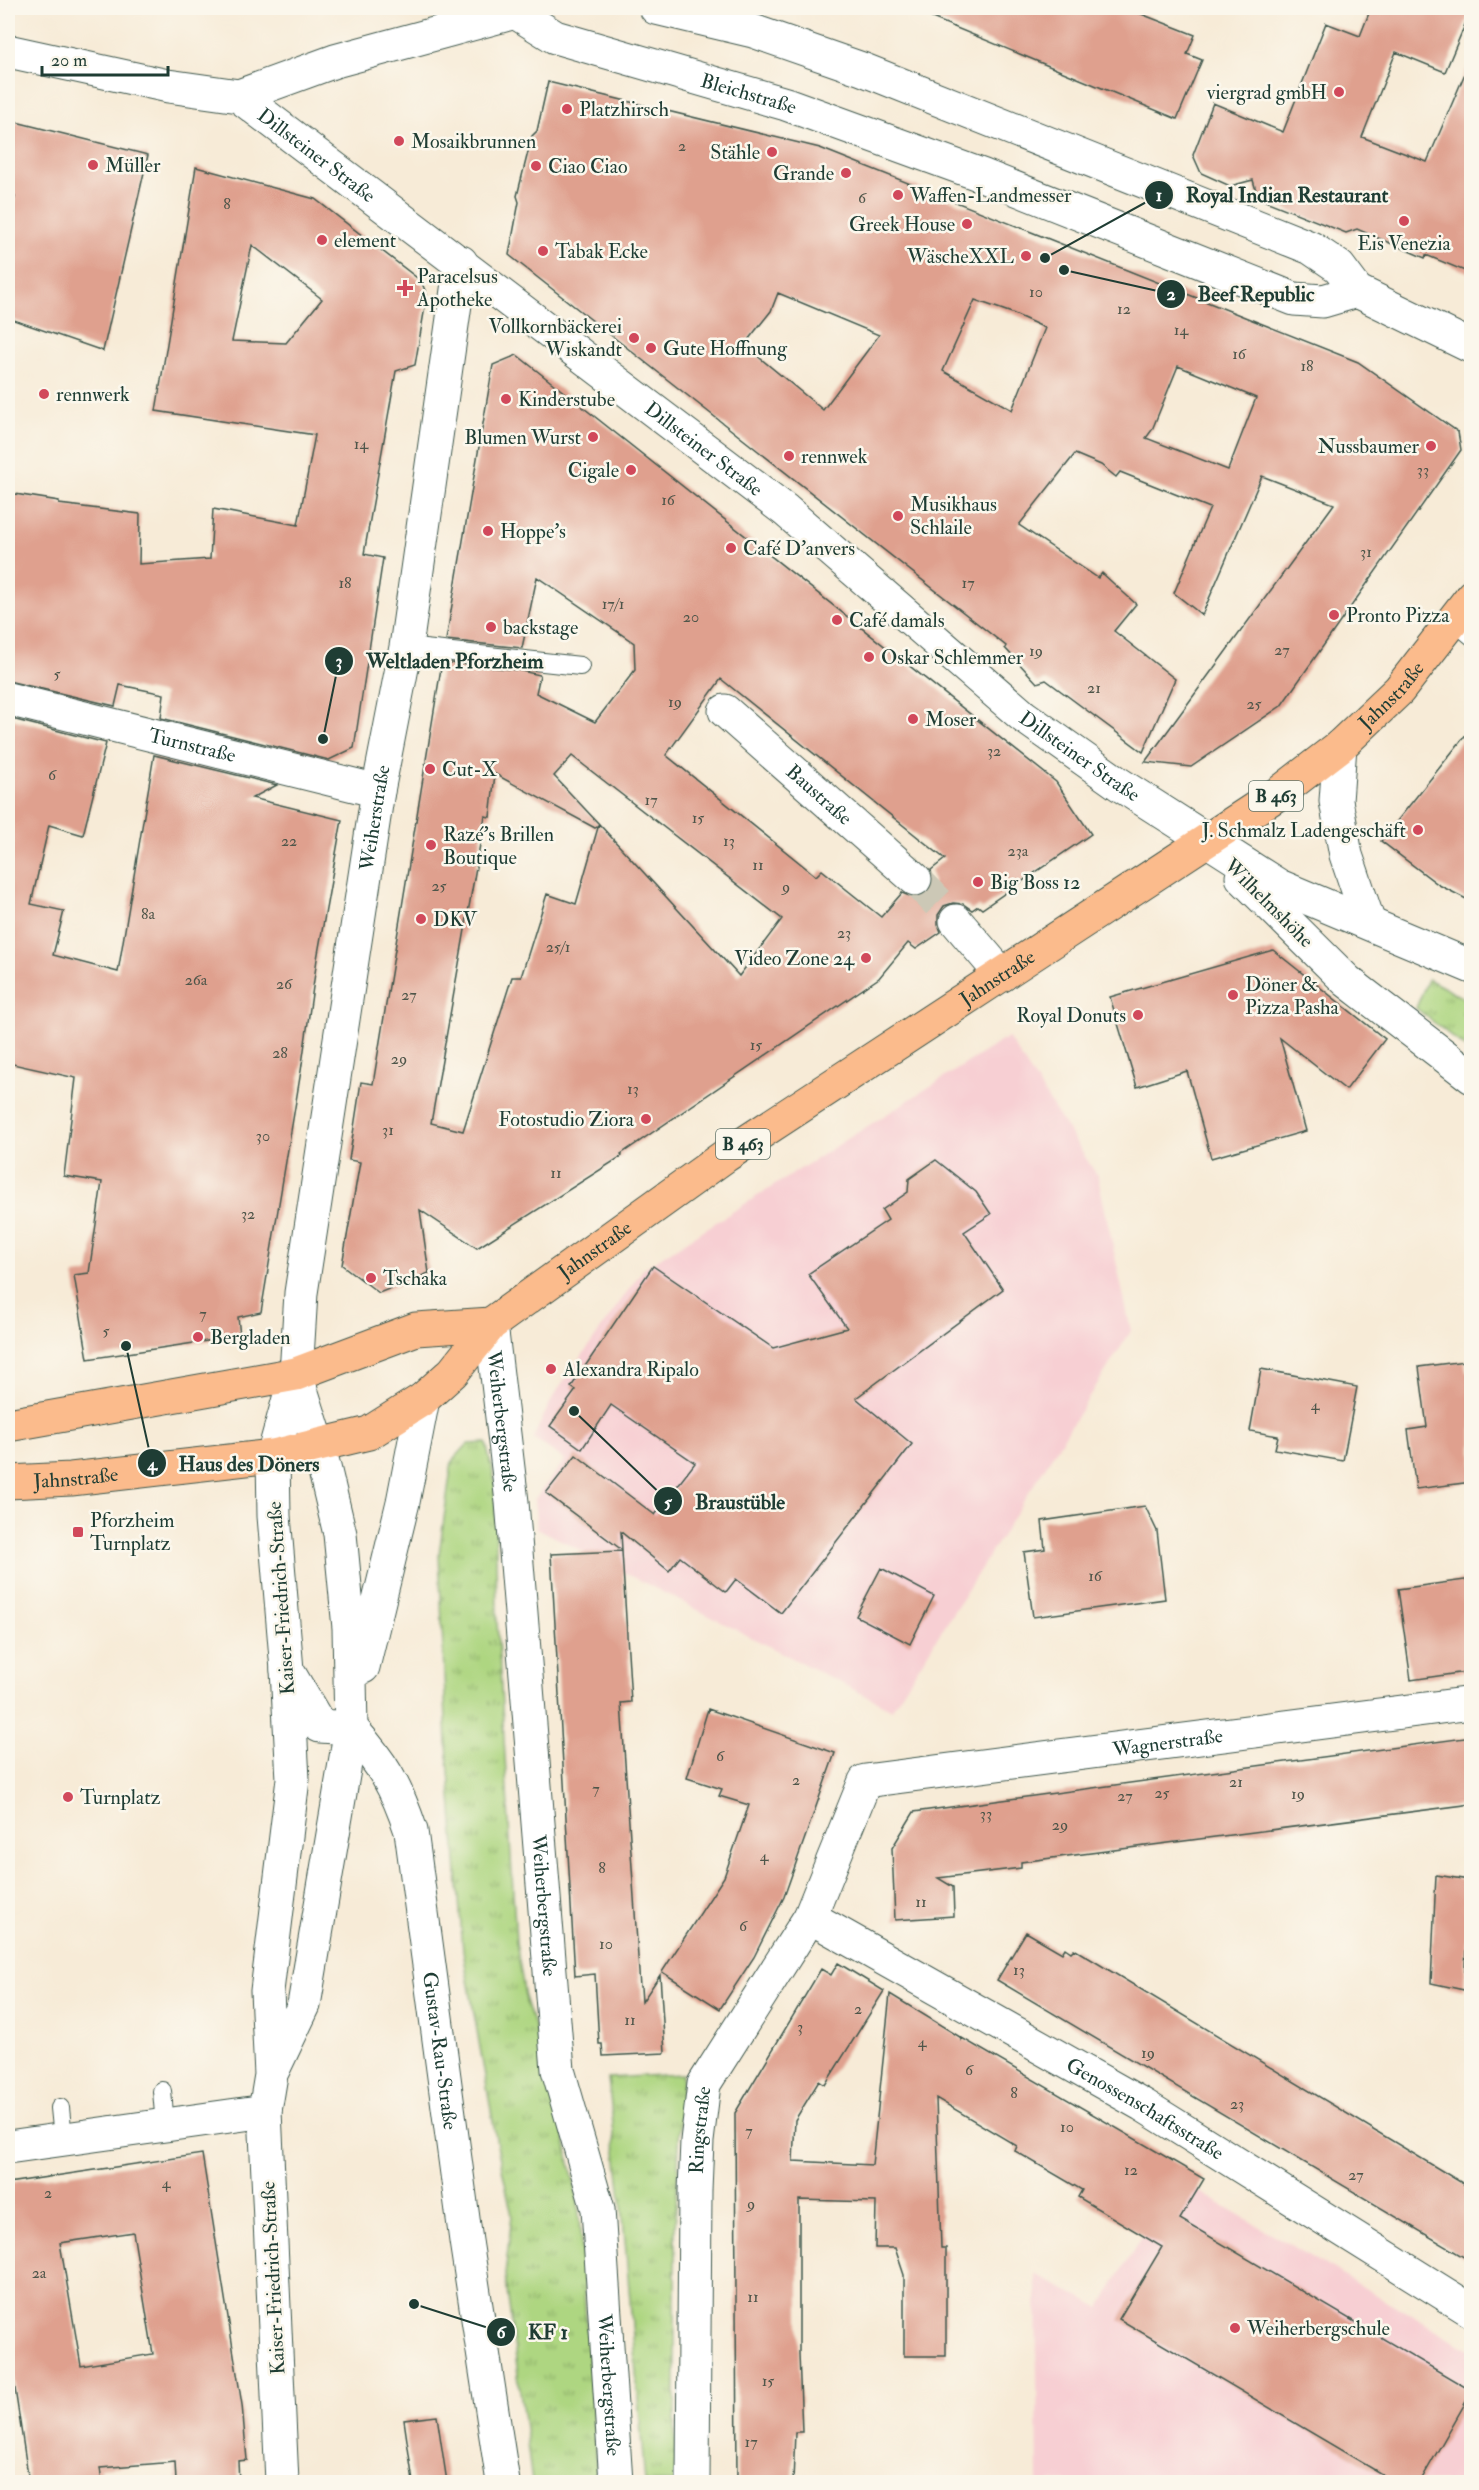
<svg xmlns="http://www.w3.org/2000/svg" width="1479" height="2490" font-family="'IM FELL Double Pica',serif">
<defs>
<pattern id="grass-tufts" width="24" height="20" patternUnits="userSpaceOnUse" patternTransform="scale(1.5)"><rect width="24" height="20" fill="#aed681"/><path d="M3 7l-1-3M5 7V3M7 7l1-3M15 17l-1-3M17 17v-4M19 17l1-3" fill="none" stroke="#8daf6a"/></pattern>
</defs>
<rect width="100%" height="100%" fill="#fbf7ec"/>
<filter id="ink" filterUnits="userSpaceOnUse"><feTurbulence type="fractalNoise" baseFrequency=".0167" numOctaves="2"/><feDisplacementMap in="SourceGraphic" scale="12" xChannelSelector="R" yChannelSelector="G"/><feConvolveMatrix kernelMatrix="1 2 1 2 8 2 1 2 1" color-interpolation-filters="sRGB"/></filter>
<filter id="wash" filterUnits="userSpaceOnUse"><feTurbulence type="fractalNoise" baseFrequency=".008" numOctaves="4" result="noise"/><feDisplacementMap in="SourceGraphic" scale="24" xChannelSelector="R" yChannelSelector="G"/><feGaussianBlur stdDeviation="1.35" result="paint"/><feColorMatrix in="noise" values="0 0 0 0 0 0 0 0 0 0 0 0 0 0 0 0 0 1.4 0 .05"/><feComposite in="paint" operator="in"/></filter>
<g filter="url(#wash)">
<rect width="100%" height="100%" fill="#f7ebd7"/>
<path fill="#f7cfd3" d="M 1008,1037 L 1098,1177 L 1131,1331 L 892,1709 L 537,1528 L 534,1500 L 565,1460 L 533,1438 L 553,1397 L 644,1268 Z
M 1176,2178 L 1471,2350 L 1471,2407 L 1459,2482 L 1038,2482 L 1036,2275 L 1100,2307 Z"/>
<path fill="url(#grass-tufts)" stroke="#668a5a" stroke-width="1.5" d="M 1428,979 L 1471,1002 L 1471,1052 L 1416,1008 Z
M 486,1443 L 495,1482 L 497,1621 L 516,1942 L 525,1997 L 557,2100 L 578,2202 L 597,2482 L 532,2482 L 505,2275 L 512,2215 L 498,2150 L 463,1951 L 447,1745 L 439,1554 L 452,1461 L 468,1444 Z
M 682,2074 L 675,2231 L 675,2482 L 645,2482 L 623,2216 L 608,2078 Z"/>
<g id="blocks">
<path fill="#dfa08e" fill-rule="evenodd" d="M 908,8 L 1126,8 L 1195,35 L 1187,54 L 1202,60 L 1177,119 Z
M 1371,8 L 1472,8 L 1445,72 L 1396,52 L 1362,137 L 1427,162 L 1472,57 L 1472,274 L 1426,255 L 1425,258 L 1357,229 L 1346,233 L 1258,198 L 1253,180 L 1230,186 L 1201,173 L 1193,155 L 1213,103 L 1283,132 L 1326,23 L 1360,36 Z
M 548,82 L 820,148 L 1358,362 L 1458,432 L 1461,450 L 1281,706 L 1191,767 L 1145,762 L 1334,504 L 1262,476 L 1202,615 L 1174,593 L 1210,508 L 1120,472 L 1116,477 L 1101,465 L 1075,454 L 1019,525 L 1098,578 L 1102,573 L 1136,604 L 1114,631 L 1175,679 L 1143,752 L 1046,680 L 1037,683 L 1005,648 L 1006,646 L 509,255 L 519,202 L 517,196 L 532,136 L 537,131 ZM 778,293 L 879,335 L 823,410 L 744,345 L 771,311 ZM 975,300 L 1012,313 L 1045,328 L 1012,410 L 943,371 ZM 1178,366 L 1256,398 L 1228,470 L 1146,438 L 1152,430 Z
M 8,120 L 148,155 L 103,351 L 8,318 L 8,230 L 15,197 L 8,196 Z
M 196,167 L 315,199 L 421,281 L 427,295 L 415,365 L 396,371 L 364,554 L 383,558 L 354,748 L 329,760 L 161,718 L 164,694 L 120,685 L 115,706 L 8,681 L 8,493 L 59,501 L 59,504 L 140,514 L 139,564 L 210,559 L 213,509 L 298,525 L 315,435 L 156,411 ZM 252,245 L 322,299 L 286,343 L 232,341 Z
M 517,355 L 1056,782 L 1091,834 L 982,909 L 978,906 L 972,910 L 963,904 L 953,903 L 944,906 L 938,915 L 938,924 L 941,932 L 916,949 L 908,943 L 879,978 L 621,1154 L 622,1156 L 477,1248 L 420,1210 L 429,1273 L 379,1293 L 342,1265 L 360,1162 L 349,1160 L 361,1082 L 373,1084 L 442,662 L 517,670 L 540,675 L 536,693 L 595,722 L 635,670 L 634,643 L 537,577 L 522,648 L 446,640 L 493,365 ZM 721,679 L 945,859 L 931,870 L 933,882 L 929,892 L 920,897 L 912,897 L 902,893 L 881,917 L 822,870 L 816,876 L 666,755 ZM 572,756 L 782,919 L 739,976 L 599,824 L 576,904 L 547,894 L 521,977 L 512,977 L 463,1131 L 431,1123 L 485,816 L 490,817 L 495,774 L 595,828 L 599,824 L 554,776 Z
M 8,718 L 106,743 L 83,835 L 49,825 L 31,904 L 64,911 L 53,955 L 118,972 L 154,755 L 277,785 L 252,798 L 342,820 L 317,959 L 301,1071 L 261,1312 L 238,1317 L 240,1336 L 88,1359 L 74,1275 L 89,1273 L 102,1182 L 64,1176 L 76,1078 L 8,1063 Z
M 1472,727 L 1472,902 L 1439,885 L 1381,841 Z
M 1273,950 L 1385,1039 L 1346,1090 L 1280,1038 L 1306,1131 L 1211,1158 L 1187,1071 L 1137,1087 L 1110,997 Z
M 936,1160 L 976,1192 L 991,1214 L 964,1232 L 1003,1289 L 856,1398 L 912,1444 L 781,1613 L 736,1579 L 726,1592 L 680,1557 L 669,1571 L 621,1532 L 622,1550 L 546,1493 L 576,1455 L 655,1515 L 695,1463 L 611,1405 L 582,1449 L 550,1426 L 576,1390 L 571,1387 L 653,1266 L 773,1348 L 847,1328 L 808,1274 L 888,1220 L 882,1210 L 908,1192 L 909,1179 Z
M 1465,1361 L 1466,1372 L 1472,1371 L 1472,1482 L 1416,1489 L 1408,1430 L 1427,1427 L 1419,1367 Z
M 1261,1369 L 1357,1387 L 1343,1461 L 1275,1449 L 1278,1436 L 1250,1431 Z
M 1145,1506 L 1157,1531 L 1165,1599 L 1033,1617 L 1024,1552 L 1045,1549 L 1042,1521 Z
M 622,1551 L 631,1702 L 621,1703 L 640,1987 L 641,1987 L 642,2002 L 660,1975 L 665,2053 L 603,2056 L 602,2044 L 599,2044 L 595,1974 L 575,1976 L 551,1554 Z
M 881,1568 L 934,1596 L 910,1644 L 856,1616 Z
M 1472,1579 L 1472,1671 L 1411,1680 L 1398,1589 Z
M 708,1709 L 835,1753 L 784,1897 L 754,1957 L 720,2009 L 662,1972 L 724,1877 L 749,1805 L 719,1796 L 722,1789 L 687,1778 Z
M 1472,1737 L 1472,1804 L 1021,1862 L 1021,1868 L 938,1878 L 953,1887 L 954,1916 L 895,1920 L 892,1848 L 914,1812 Z
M 1436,1875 L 1469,1880 L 1464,1990 L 1431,1983 Z
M 1026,1932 L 1062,1953 L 1065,1948 L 1071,1952 L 1074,1949 L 1472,2189 L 1472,2262 L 997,1980 Z
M 838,1963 L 884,1991 L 825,2085 L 819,2081 L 795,2120 L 793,2161 L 872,2165 L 890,1994 L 960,2037 L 961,2040 L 962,2038 L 1204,2179 L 1180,2219 L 1472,2391 L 1420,2482 L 1395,2482 L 1119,2319 L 1162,2247 L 1078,2197 L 1082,2190 L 1015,2151 L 1017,2146 L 936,2098 L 941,2248 L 946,2248 L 946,2356 L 904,2356 L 904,2275 L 895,2248 L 875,2248 L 876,2202 L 799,2200 L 799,2354 L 802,2432 L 795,2432 L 793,2482 L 737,2482 L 735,2113 L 821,1969 L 831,1975 Z
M 202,2154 L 242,2405 L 247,2460 L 238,2461 L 239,2482 L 176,2482 L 175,2462 L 100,2468 L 102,2482 L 29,2482 L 8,2342 L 8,2183 ZM 133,2232 L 153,2354 L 81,2366 L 60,2243 Z
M 437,2416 L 447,2482 L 413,2482 L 404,2420 Z"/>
</g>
</g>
<g filter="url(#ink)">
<use href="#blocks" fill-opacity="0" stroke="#3f574c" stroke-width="1.5"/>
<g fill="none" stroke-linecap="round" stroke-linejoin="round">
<path stroke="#ccc8b6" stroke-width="33" stroke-dasharray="33 16" stroke-linecap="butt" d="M 915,879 L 956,921"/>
<g stroke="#3f574c" stroke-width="20">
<path id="service" d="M 1454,621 L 1472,636
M 406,647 L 580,666
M 162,2091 L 165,2125
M 60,2108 L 63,2138"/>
</g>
<g stroke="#3f574c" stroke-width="35">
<g id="minor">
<path d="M 656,8 L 753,31 L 862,69 L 1311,248 L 1339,267 L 1357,291 L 1472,347"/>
<path id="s1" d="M 515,12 L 555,37 L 786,104 L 984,176 L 1294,299 L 1323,301 L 1357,291"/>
<path id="s2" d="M 8,51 L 168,86 L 239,96 L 785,510 L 1023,716 L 1119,784 L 1279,886 L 1472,967"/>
<path d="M 239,96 L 335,61 L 530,8"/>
<path id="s3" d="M 8,699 L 378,791"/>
<path id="s4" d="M 725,711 L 915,879"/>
<path d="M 1340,746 L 1336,801 L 1346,855 L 1369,923"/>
<path d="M 1242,877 L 1347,981 L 1472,1077"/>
<path d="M 956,921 L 1002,975"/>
<path id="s5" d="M 491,1324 L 512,1502 L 558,2070 L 598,2209 L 616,2482"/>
<path id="s6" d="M 296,1374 L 301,1293 L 378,791 L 406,647 L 461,262"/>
<path id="s7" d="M 287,1670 L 320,1726 L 351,1728 C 383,1764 396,1786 411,1831 L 466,2241 L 503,2482"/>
<path id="s8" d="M 810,1917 L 1143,2105 L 1472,2311"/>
<path d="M 8,2147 L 265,2111"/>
<path id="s9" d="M 693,2482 L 695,2191 L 697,2141 L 704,2084 L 810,1917 L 865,1781 L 1472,1703"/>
</g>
</g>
<g stroke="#3f574c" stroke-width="35">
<path id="tertiary" d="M 363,1667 L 403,1502 L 423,1399
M 273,2070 L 304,2005 L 351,1728 L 349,1628 L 340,1534 L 319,1446 L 296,1374
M 282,2482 L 265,2111 L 271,2075 L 267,1991 L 293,1779 L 287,1670 L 274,1516 L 273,1456 L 296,1374"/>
</g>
<g stroke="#3f574c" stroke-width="35">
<g id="primary">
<path d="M 8,1425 L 296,1374 L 416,1329 L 491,1324"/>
<path id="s10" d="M 8,1482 L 71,1479 L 273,1456 L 369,1433 L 423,1399 L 453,1372 L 491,1324 L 725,1156 L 1279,793 L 1340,746 L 1399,690 L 1472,596"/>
</g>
</g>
<use href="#service" stroke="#fff" stroke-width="18"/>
<use href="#minor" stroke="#fff" stroke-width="33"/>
<use href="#tertiary" stroke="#fff" stroke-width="33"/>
<use href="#primary" stroke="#fbbb8c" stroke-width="33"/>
</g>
</g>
<g fill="#d1495b" stroke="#fbf7ec" stroke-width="2">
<circle cx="1339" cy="92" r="6"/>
<circle cx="567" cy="109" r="6"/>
<circle cx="399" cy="141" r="6"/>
<circle cx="772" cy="152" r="6"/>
<circle cx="93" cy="165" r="6"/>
<circle cx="536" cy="166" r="6"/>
<circle cx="846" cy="173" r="6"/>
<circle cx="898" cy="195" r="6"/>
<circle cx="1404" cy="221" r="6"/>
<circle cx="967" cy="224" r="6"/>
<circle cx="322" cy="240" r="6"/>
<circle cx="543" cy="251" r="6"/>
<circle cx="1026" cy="256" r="6"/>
<path d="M402 279h6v6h6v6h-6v6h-6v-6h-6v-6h6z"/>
<circle cx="634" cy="338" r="6"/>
<circle cx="651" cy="348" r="6"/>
<circle cx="44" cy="394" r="6"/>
<circle cx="506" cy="399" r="6"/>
<circle cx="593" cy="437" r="6"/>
<circle cx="1431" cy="446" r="6"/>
<circle cx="789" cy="456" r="6"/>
<circle cx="631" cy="470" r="6"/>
<circle cx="898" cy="516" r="6"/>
<circle cx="488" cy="531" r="6"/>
<circle cx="731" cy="548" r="6"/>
<circle cx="1334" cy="615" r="6"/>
<circle cx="837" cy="620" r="6"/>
<circle cx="491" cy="627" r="6"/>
<circle cx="869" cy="657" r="6"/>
<circle cx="913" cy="719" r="6"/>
<circle cx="430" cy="769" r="6"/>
<circle cx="1418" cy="830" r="6"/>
<circle cx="431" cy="845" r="6"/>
<circle cx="978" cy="882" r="6"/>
<circle cx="421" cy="919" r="6"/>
<circle cx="866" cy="958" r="6"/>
<circle cx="1233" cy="995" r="6"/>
<circle cx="1138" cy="1015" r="6"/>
<circle cx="646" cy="1119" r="6"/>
<circle cx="371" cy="1278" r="6"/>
<circle cx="198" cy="1337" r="6"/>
<circle cx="551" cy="1369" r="6"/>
<rect x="72" y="1526" width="12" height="12" rx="3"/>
<circle cx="68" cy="1797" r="6"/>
<circle cx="1235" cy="2328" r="6"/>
</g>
<g text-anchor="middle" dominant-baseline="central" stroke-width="5" stroke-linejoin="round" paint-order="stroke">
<g font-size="16" fill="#4f564a">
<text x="682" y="146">2</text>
<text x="862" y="198">6</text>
<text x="227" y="204">8</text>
<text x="1036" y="292">10</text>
<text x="1124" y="309">12</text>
<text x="1181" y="330">14</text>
<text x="1239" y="354">16</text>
<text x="1307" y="366">18</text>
<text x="361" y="444">14</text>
<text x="1423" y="470">33</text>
<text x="668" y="500">16</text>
<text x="1366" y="552">31</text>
<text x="345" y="583">18</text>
<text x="968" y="583">17</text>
<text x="613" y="604">17/1</text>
<text x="691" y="617">20</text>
<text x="1282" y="650">27</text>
<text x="1036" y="651">19</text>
<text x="57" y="674">5</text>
<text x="1094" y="688">21</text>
<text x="675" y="702">19</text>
<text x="1254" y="704">25</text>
<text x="994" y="751">32</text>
<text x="52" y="775">6</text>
<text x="651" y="800">17</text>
<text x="698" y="818">15</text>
<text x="289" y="841">22</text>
<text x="729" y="841">13</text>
<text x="1018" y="851">23a</text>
<text x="758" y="865">11</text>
<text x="439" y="886">25</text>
<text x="786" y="887">9</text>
<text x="148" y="914">8a</text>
<text x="844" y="933">23</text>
<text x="558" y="947">25/1</text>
<text x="196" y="980">26a</text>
<text x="284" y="984">26</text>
<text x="409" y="995">27</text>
<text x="756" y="1045">15</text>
<text x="280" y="1053">28</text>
<text x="399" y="1059">29</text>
<text x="633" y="1089">13</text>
<text x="388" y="1130">31</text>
<text x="263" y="1136">30</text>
<text x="556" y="1173">11</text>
<text x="248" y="1214">32</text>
<text x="203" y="1314">7</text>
<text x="106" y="1331">5</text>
<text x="1315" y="1405">4</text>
<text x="1095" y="1576">16</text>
<text x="720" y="1756">6</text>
<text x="796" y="1780">2</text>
<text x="1236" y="1782">21</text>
<text x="596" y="1789">7</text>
<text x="1162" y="1793">25</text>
<text x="1298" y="1794">19</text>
<text x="1125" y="1796">27</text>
<text x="986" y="1814">33</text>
<text x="1060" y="1825">29</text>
<text x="764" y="1856">4</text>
<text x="602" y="1868">8</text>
<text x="921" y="1902">11</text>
<text x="743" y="1926">6</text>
<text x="606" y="1944">10</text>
<text x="1019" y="1970">13</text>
<text x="858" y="2009">2</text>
<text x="630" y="2020">11</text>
<text x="800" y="2027">3</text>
<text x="922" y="2042">4</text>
<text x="1148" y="2053">19</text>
<text x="969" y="2070">6</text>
<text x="1014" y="2093">8</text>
<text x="1237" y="2104">23</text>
<text x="1067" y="2127">10</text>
<text x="749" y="2131">7</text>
<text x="1131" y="2170">12</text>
<text x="1356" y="2175">27</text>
<text x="166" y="2183">4</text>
<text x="48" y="2193">2</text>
<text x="751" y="2204">9</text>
<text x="39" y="2273">2a</text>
<text x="753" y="2297">11</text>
<text x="768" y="2381">15</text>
<text x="751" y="2442">17</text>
</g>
<g fill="#fbf7ec" stroke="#61756b" stroke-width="1.5">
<rect x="1249" y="781" width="54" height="30" rx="4.5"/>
<rect x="716" y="1129" width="54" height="30" rx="4.5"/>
</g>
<g font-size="18" font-weight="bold" fill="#1f3d34">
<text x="1276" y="796">B 463</text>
<text x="743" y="1144">B 463</text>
</g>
<g font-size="20" fill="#1f3d34" stroke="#fbf7ec" text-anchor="start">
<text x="1327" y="92" text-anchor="end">viergrad gmbH</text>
<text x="579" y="109">Platzhirsch</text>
<text x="411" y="141">Mosaikbrunnen</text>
<text x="760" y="152" text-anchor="end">Stähle</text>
<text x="105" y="165">Müller</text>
<text x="548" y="166">Ciao Ciao</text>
<text x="834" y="173" text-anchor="end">Grande</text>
<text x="910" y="195">Waffen-Landmesser</text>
<text x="955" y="224" text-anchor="end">Greek House</text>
<text x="334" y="240">element</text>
<text x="1404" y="243" text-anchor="middle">Eis Venezia</text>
<text x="555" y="251">Tabak Ecke</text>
<text x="1014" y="256" text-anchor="end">WäscheXXL</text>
<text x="417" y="276">Paracelsus<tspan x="417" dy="23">Apotheke</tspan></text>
<text x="622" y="326" text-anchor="end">Vollkornbäckerei<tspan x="622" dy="23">Wiskandt</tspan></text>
<text x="663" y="348">Gute Hoffnung</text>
<text x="56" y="394">rennwerk</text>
<text x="518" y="399">Kinderstube</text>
<text x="581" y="437" text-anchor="end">Blumen Wurst</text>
<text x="1419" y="446" text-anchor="end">Nussbaumer</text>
<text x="801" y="456">rennwek</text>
<text x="619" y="470" text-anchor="end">Cigale</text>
<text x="910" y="504">Musikhaus<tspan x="910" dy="23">Schlaile</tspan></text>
<text x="500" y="531">Hoppe's</text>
<text x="743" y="548">Café D'anvers</text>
<text x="1346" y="615">Pronto Pizza</text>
<text x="849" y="620">Café damals</text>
<text x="503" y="627">backstage</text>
<text x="881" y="657">Oskar Schlemmer</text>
<text x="925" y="719">Moser</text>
<text x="442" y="769">Cut-X</text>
<text x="1406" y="830" text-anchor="end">J. Schmalz Ladengeschäft</text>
<text x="443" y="834">Razé's Brillen<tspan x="443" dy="23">Boutique</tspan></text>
<text x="990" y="882">Big Boss 12</text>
<text x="433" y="919">DKV</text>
<text x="854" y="958" text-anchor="end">Video Zone 24</text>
<text x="1245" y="984">Döner &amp;<tspan x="1245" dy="23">Pizza Pasha</tspan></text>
<text x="1126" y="1015" text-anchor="end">Royal Donuts</text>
<text x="634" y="1119" text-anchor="end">Fotostudio Ziora</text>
<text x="383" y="1278">Tschaka</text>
<text x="210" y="1337">Bergladen</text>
<text x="563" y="1369">Alexandra Ripalo</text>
<text x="90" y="1520">Pforzheim<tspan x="90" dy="23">Turnplatz</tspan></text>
<text x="80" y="1797">Turnplatz</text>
<text x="1247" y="2328">Weiherbergschule</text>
</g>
<g font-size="20" fill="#1f3d34" stroke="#fbf7ec">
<text stroke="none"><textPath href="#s1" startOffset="249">Bleichstraße</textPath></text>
<text stroke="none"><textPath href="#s2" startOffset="333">Dillsteiner Straße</textPath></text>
<text stroke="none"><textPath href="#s2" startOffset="819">Dillsteiner Straße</textPath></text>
<text stroke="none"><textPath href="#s10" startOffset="1630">Jahnstraße</textPath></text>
<text stroke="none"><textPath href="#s3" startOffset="190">Turnstraße</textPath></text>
<text stroke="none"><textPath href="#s2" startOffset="1305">Dillsteiner Straße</textPath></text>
<text stroke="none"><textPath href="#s4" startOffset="126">Baustraße</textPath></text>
<text stroke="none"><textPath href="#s6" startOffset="562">Weiherstraße</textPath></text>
<text transform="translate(1269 903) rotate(45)">Wilhelmshöhe</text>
<text stroke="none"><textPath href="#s10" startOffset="1144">Jahnstraße</textPath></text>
<text stroke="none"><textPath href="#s10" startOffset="658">Jahnstraße</textPath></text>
<text stroke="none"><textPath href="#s5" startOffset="98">Weiherbergstraße</textPath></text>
<text stroke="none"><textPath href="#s10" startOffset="68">Jahnstraße</textPath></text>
<text transform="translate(281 1598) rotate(-94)">Kaiser-Friedrich-Straße</text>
<text stroke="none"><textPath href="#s9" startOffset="1048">Wagnerstraße</textPath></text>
<text stroke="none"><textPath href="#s5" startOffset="584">Weiherbergstraße</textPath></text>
<text stroke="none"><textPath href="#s7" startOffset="438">Gustav-Rau-Straße</textPath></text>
<text stroke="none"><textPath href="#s8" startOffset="386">Genossenschaftsstraße</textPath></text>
<text stroke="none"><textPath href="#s9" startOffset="352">Ringstraße</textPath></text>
<text transform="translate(273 2278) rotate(-93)">Kaiser-Friedrich-Straße</text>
<text stroke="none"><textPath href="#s5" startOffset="1070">Weiherbergstraße</textPath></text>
</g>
</g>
<path fill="none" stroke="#1f3d34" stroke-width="2" d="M1045 258L1159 195M1064 270L1171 294M323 739L339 661M126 1346L152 1463M574 1411L668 1501M414 2304L501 2332"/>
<g fill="#1f3d34" stroke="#fbf7ec" stroke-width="2">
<circle cx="1045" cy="258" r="6"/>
<circle cx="1064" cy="270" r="6"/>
<circle cx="323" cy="739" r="6"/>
<circle cx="126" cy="1346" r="6"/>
<circle cx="574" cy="1411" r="6"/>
<circle cx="414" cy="2304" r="6"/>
<circle cx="1159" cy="195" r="15"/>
<circle cx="1171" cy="294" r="15"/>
<circle cx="339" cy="661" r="15"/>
<circle cx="152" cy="1463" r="15"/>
<circle cx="668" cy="1501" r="15"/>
<circle cx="501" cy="2332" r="15"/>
</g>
<g font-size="18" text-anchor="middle" font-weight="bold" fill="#fff">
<text x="1159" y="201">1</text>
<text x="1171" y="300">2</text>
<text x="339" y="667">3</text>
<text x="152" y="1470">4</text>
<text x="668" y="1508">5</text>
<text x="501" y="2338">6</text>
</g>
<g font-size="21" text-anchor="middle" font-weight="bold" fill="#1f3d34" stroke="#fbf7ec" stroke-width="5" stroke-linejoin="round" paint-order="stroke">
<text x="1287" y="202">Royal Indian Restaurant</text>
<text x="1256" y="301">Beef Republic</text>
<text x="455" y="668">Weltladen Pforzheim</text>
<text x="249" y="1471">Haus des Döners</text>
<text x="740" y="1509">Braustüble</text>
<text x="548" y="2339">KF 1</text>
</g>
<rect width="1479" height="2490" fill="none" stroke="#fbf7ec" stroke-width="30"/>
<path d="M42 66v9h126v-9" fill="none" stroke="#1f3d34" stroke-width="3"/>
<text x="51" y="66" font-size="18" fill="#1f3d34" stroke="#fbf7ec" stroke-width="4.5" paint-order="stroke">20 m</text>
</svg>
